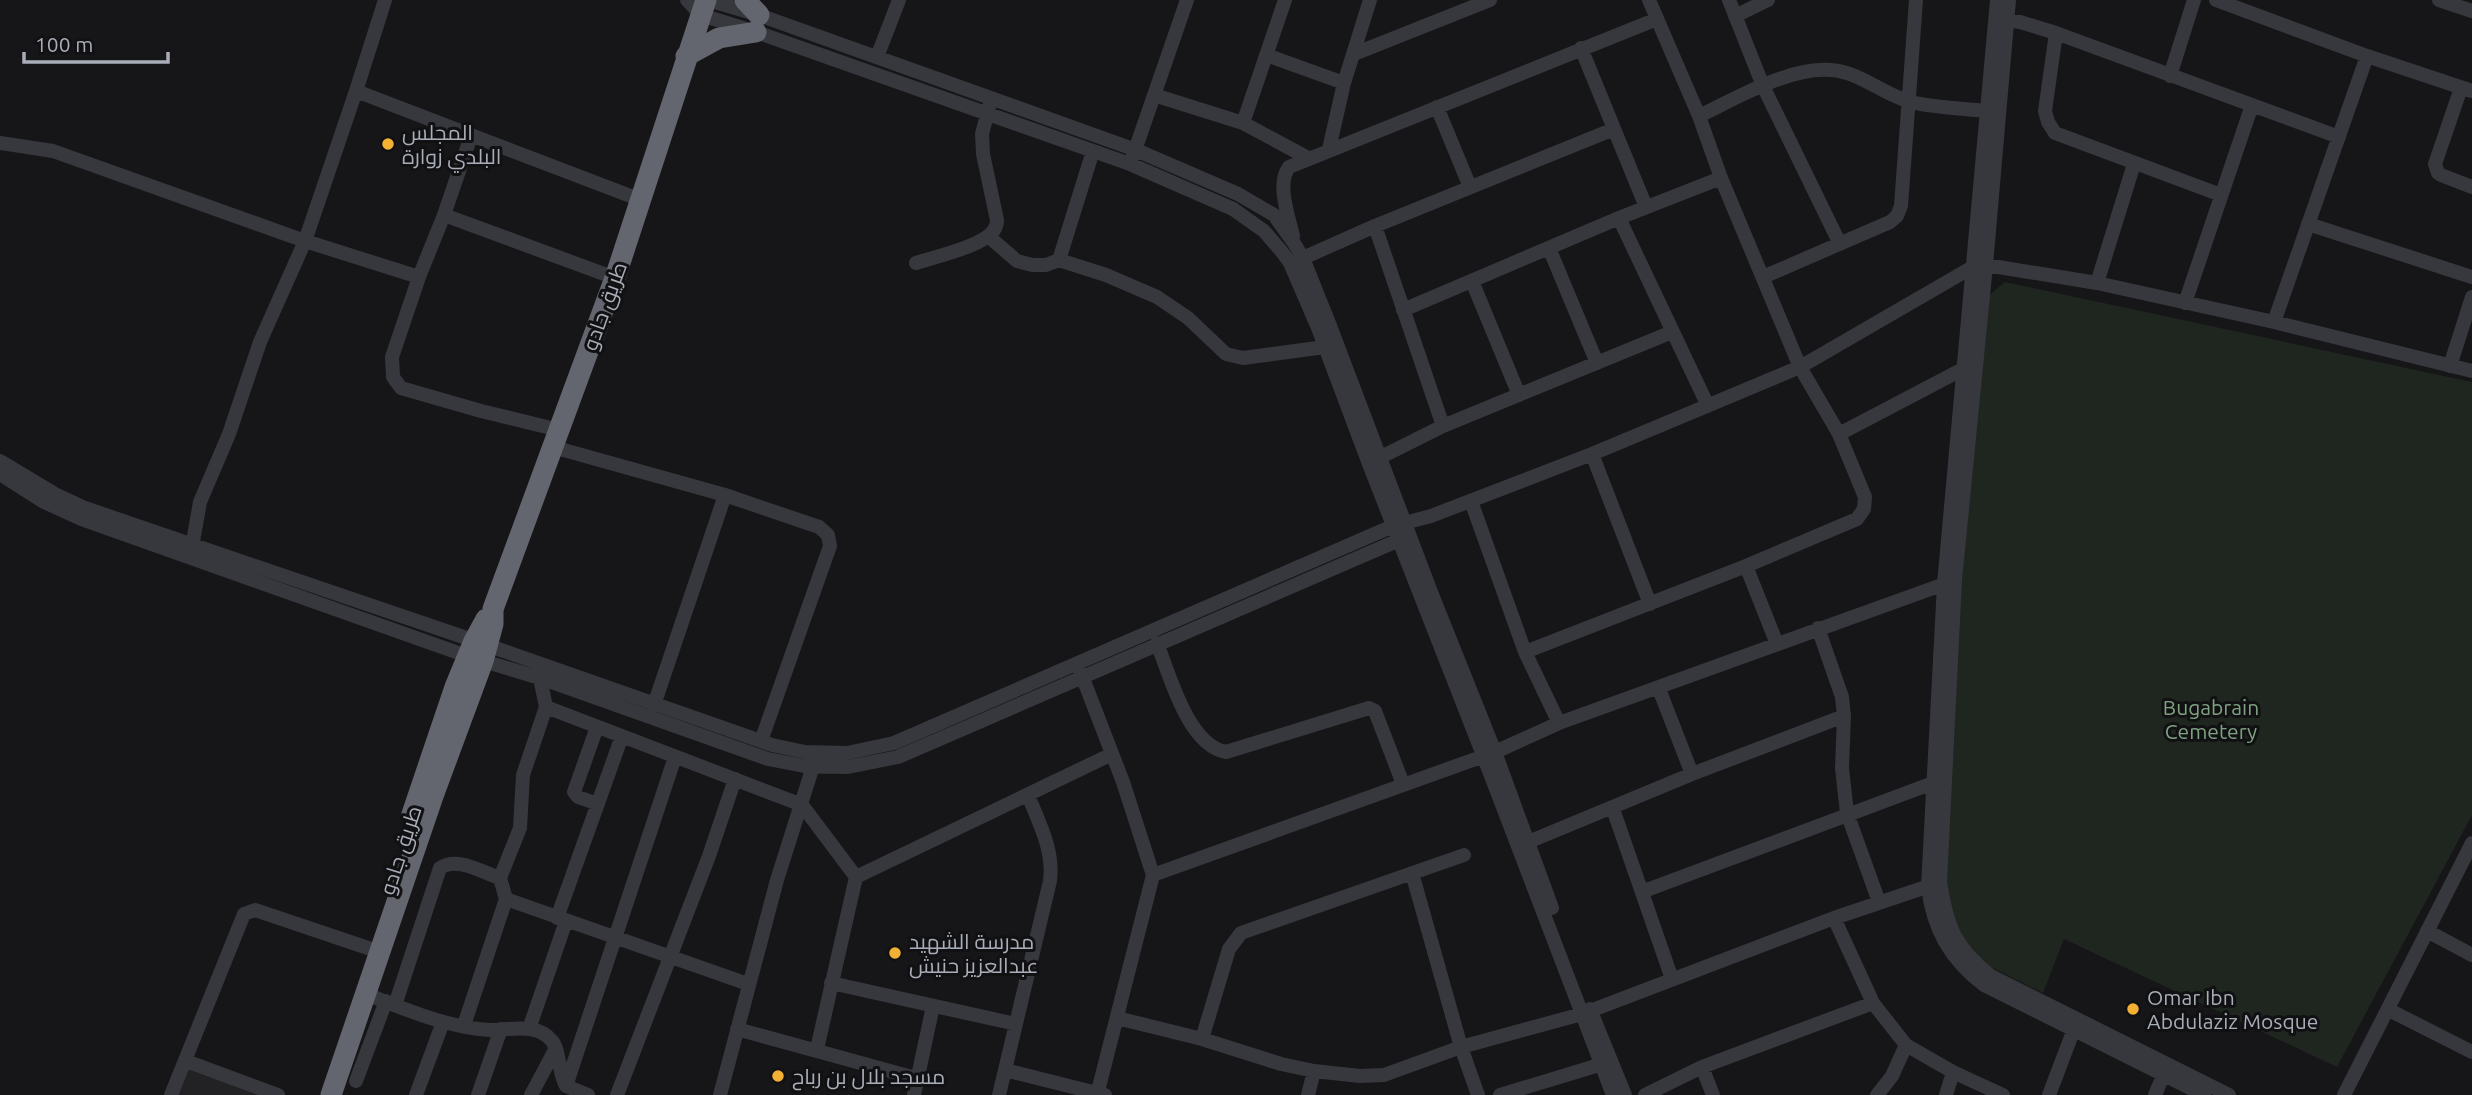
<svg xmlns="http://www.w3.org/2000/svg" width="2472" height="1095" font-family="Ubuntu,Cairo,sans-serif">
<rect width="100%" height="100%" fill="#161618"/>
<path fill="#222225" d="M 188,1066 L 262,1095 L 176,1095 Z"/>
<path fill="#1e261f" d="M 2005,282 L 2472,382 L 2472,815 L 2337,1067 L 2064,939 L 2043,993 L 1993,968 L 1975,956 L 1960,938 L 1942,890 L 1957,592 L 1983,300 Z"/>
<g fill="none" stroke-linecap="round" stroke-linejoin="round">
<path stroke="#37383d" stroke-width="14" d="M 385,0 L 356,91 L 641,200
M 687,0 L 701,15 L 756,32 L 1130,164 L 1233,209 L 1264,231 L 1282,252 L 1290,263 L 1318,328 L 1369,464 L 1483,755 L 1613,1095
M 708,0 L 759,15 L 1136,150 L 1238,194 L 1274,215 L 1294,243 L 1303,258 L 1329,323 L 1431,592 L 1495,752 L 1552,908
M 1729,0 L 1763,86 L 1840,244
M 1997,0 L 1944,584 L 1928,887 C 1933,929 1950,959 1984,985 L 2204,1095
M 2009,0 L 1986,265 L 1955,580 L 1940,882 C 1947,927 1955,948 1991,976 L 2229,1095
M 2216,0 L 2367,56 L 2472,91
M 2439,0 L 2472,11
M 1735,16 L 1768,0
M 2000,19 L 2020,22 L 2056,33 L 2339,137
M 2056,33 L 2045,111 L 2048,122 L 2055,133 L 2221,195
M 1581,48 L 1646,207
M 1354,54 L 1490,0
M 1266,55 L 1344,83
M 877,57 L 899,0
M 2170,76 L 2194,0
M 2461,88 L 2435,164 L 2438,173 L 2441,175 L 2472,187
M 1154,95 L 1243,123 L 1308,158
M 1437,107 L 1470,187
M 1699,116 C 1737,98 1788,67 1831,70 C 1861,72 1883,95 1911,102 C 1935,108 1962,108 1987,111
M 1243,123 L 1285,0
M 0,143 L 53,151 L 305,241 L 419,277 L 444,215 L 615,278
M 1329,149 L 1344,83 L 1370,0
M 1133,156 L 1187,0
M 444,215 L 471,136
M 1619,218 L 1708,406
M 2308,224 L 2472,277
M 1375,226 L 1443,426
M 988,236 L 1017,261 L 1032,265 L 1046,265 L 1059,260 L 1106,275 L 1157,297 L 1188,318 L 1226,354 L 1243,358 L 1325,347
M 1293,236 C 1289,217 1276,184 1289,167 L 1657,19
M 1549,248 L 1597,363
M 1303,258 L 1375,226 L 1614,129
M 1059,260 L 1093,151
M 916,263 C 934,257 984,246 994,230 C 996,227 997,223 997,220 L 983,154 L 982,134 L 989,107
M 419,277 L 392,357 L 393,377 L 401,388 L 481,411 L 559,430
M 1763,277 L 1890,222 L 1897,216 L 1901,206 L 1916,0
M 1472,281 L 1519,395
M 2097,283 L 2134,164
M 2185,303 L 2252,105
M 1403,310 L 1619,218 L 1721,178
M 2274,322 L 2367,56
M 2450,366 L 2472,297
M 1839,434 L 1963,369
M 553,447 L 725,495 L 819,527 L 828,535 L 830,546 L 761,741
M 1592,454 L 1650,604
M 1379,458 L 1443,426 L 1672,332
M 0,461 L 55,494 L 85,508 L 487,645 L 772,745 L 805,752 L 847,753 L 894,743 L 1393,526 L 1431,516 L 1592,454 L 1800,367 L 1971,268 L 1986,265 L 2097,283 L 2274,322 L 2472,371
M 0,474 L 44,502 L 81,519 L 467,656 L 540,678 L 768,759 L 804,766 L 848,767 L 898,757 L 1406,537
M 1471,501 L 1525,652 L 1559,723
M 191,553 L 200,502 L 229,434 L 260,342 L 305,241 L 356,91
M 1746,566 L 1777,644
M 1818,628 L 1842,697 L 1844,716 L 1842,768 L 1847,813 L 1879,902
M 1157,643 C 1170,676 1188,745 1226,752 L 1369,708 L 1375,711 L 1403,784
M 1525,652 L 1746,566 L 1857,519 L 1864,509 L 1865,497 L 1839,434 L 1800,367 L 1721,178 L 1699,116 L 1649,0
M 1079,668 L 1123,782 L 1153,875 L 1097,1095
M 1659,689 L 1692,774
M 654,705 L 725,495
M 546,707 L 802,805 L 856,877 L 1112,754
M 597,727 L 574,792 L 578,797 L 598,804
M 1613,809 L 1672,979
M 1521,845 L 1692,774 L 1844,716
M 1412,873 L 1461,1047 L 1478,1095
M 1153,875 L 1495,752 L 1559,723 L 1950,582
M 500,878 L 520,828 L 523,775 L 546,707 L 540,678
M 1644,891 L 1941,780
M 557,918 L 622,736
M 1834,918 L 1873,1003 L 1906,1045 L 1953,1072 L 2003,1095
M 2427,931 L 2472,955
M 831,983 L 1016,1024
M 366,994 C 405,1009 448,1028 490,1030 C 510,1030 537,1022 552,1041 C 560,1050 558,1072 566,1086 L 588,1095
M 395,1005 L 440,868 C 457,856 481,872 500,878 L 506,899
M 1590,1009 L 1625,1095
M 2389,1010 L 2472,1052
M 1117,1018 L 1202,1039 L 1281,1064 L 1314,1071 L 1360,1076 L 1384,1075 L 1461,1047 L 1582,1014 L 1834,918 L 1935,884
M 464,1025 L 506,899 L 748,984
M 529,1029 L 566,921
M 737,1029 L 919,1079
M 1202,1039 L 1229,949 L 1241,933 L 1464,855
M 817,1049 L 856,877
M 186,1061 L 278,1095
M 1702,1067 L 1713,1095
M 1005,1070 L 1105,1095
M 356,1081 L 386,1001
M 566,1086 L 675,757
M 171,1095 L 244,914 L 255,910 L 368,948
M 416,1095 L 443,1022
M 478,1095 L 501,1029
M 531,1095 L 556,1048
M 617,1095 L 709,856 L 735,779
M 720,1095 L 777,880 L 815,760
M 914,1095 L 933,1006
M 999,1095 L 1050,881 C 1054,850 1039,823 1028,795
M 1308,1095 L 1314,1071
M 1500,1095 L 1609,1062
M 1645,1095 L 1702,1067 L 1873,1003
M 1877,1095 L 1892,1076 L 1906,1045
M 1946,1095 L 1953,1072
M 2049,1095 L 2077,1021
M 2155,1095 L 2167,1066
M 2344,1095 L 2472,843"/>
<path stroke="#63666e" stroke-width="21" d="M 745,0 L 759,15
M 686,56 L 719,38 L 756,32
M 412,814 L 455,687 L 474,641 L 486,619
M 331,1095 L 433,796 L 483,661 L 493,624 L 493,609 L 615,278 L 706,0"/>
</g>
<g fill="#f2b134" stroke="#111113" stroke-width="2.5">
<circle cx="388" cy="144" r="7"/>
<circle cx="895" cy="953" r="7"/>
<circle cx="2133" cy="1009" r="7"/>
<circle cx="778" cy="1076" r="7"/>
</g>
<g text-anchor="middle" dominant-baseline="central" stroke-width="6" stroke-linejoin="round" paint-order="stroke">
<g font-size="21" fill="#a8adb8" stroke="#111113" text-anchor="start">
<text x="402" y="132">المجلس<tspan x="402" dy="24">البلدي زوارة</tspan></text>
<text x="909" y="941">مدرسة الشهيد<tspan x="909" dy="24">عبدالعزيز حنيش</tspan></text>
<text x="2147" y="997">Omar Ibn<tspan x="2147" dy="24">Abdulaziz Mosque</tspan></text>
<text x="792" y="1076">مسجد بلال بن رباح</text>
</g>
<g font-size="21" fill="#a8adb8" stroke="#111113">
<text transform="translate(604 306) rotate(-70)">طريق جادو</text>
<text transform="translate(400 850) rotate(-72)">طريق جادو</text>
</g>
<g font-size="21" fill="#7fa381" stroke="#111113">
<text x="2211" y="707">Bugabrain<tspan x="2211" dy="24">Cemetery</tspan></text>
</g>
</g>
<path d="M24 52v10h144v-10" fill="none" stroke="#a8adb8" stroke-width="3.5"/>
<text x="35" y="52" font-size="21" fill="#a8adb8" stroke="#111113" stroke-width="5" paint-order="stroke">100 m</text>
</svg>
